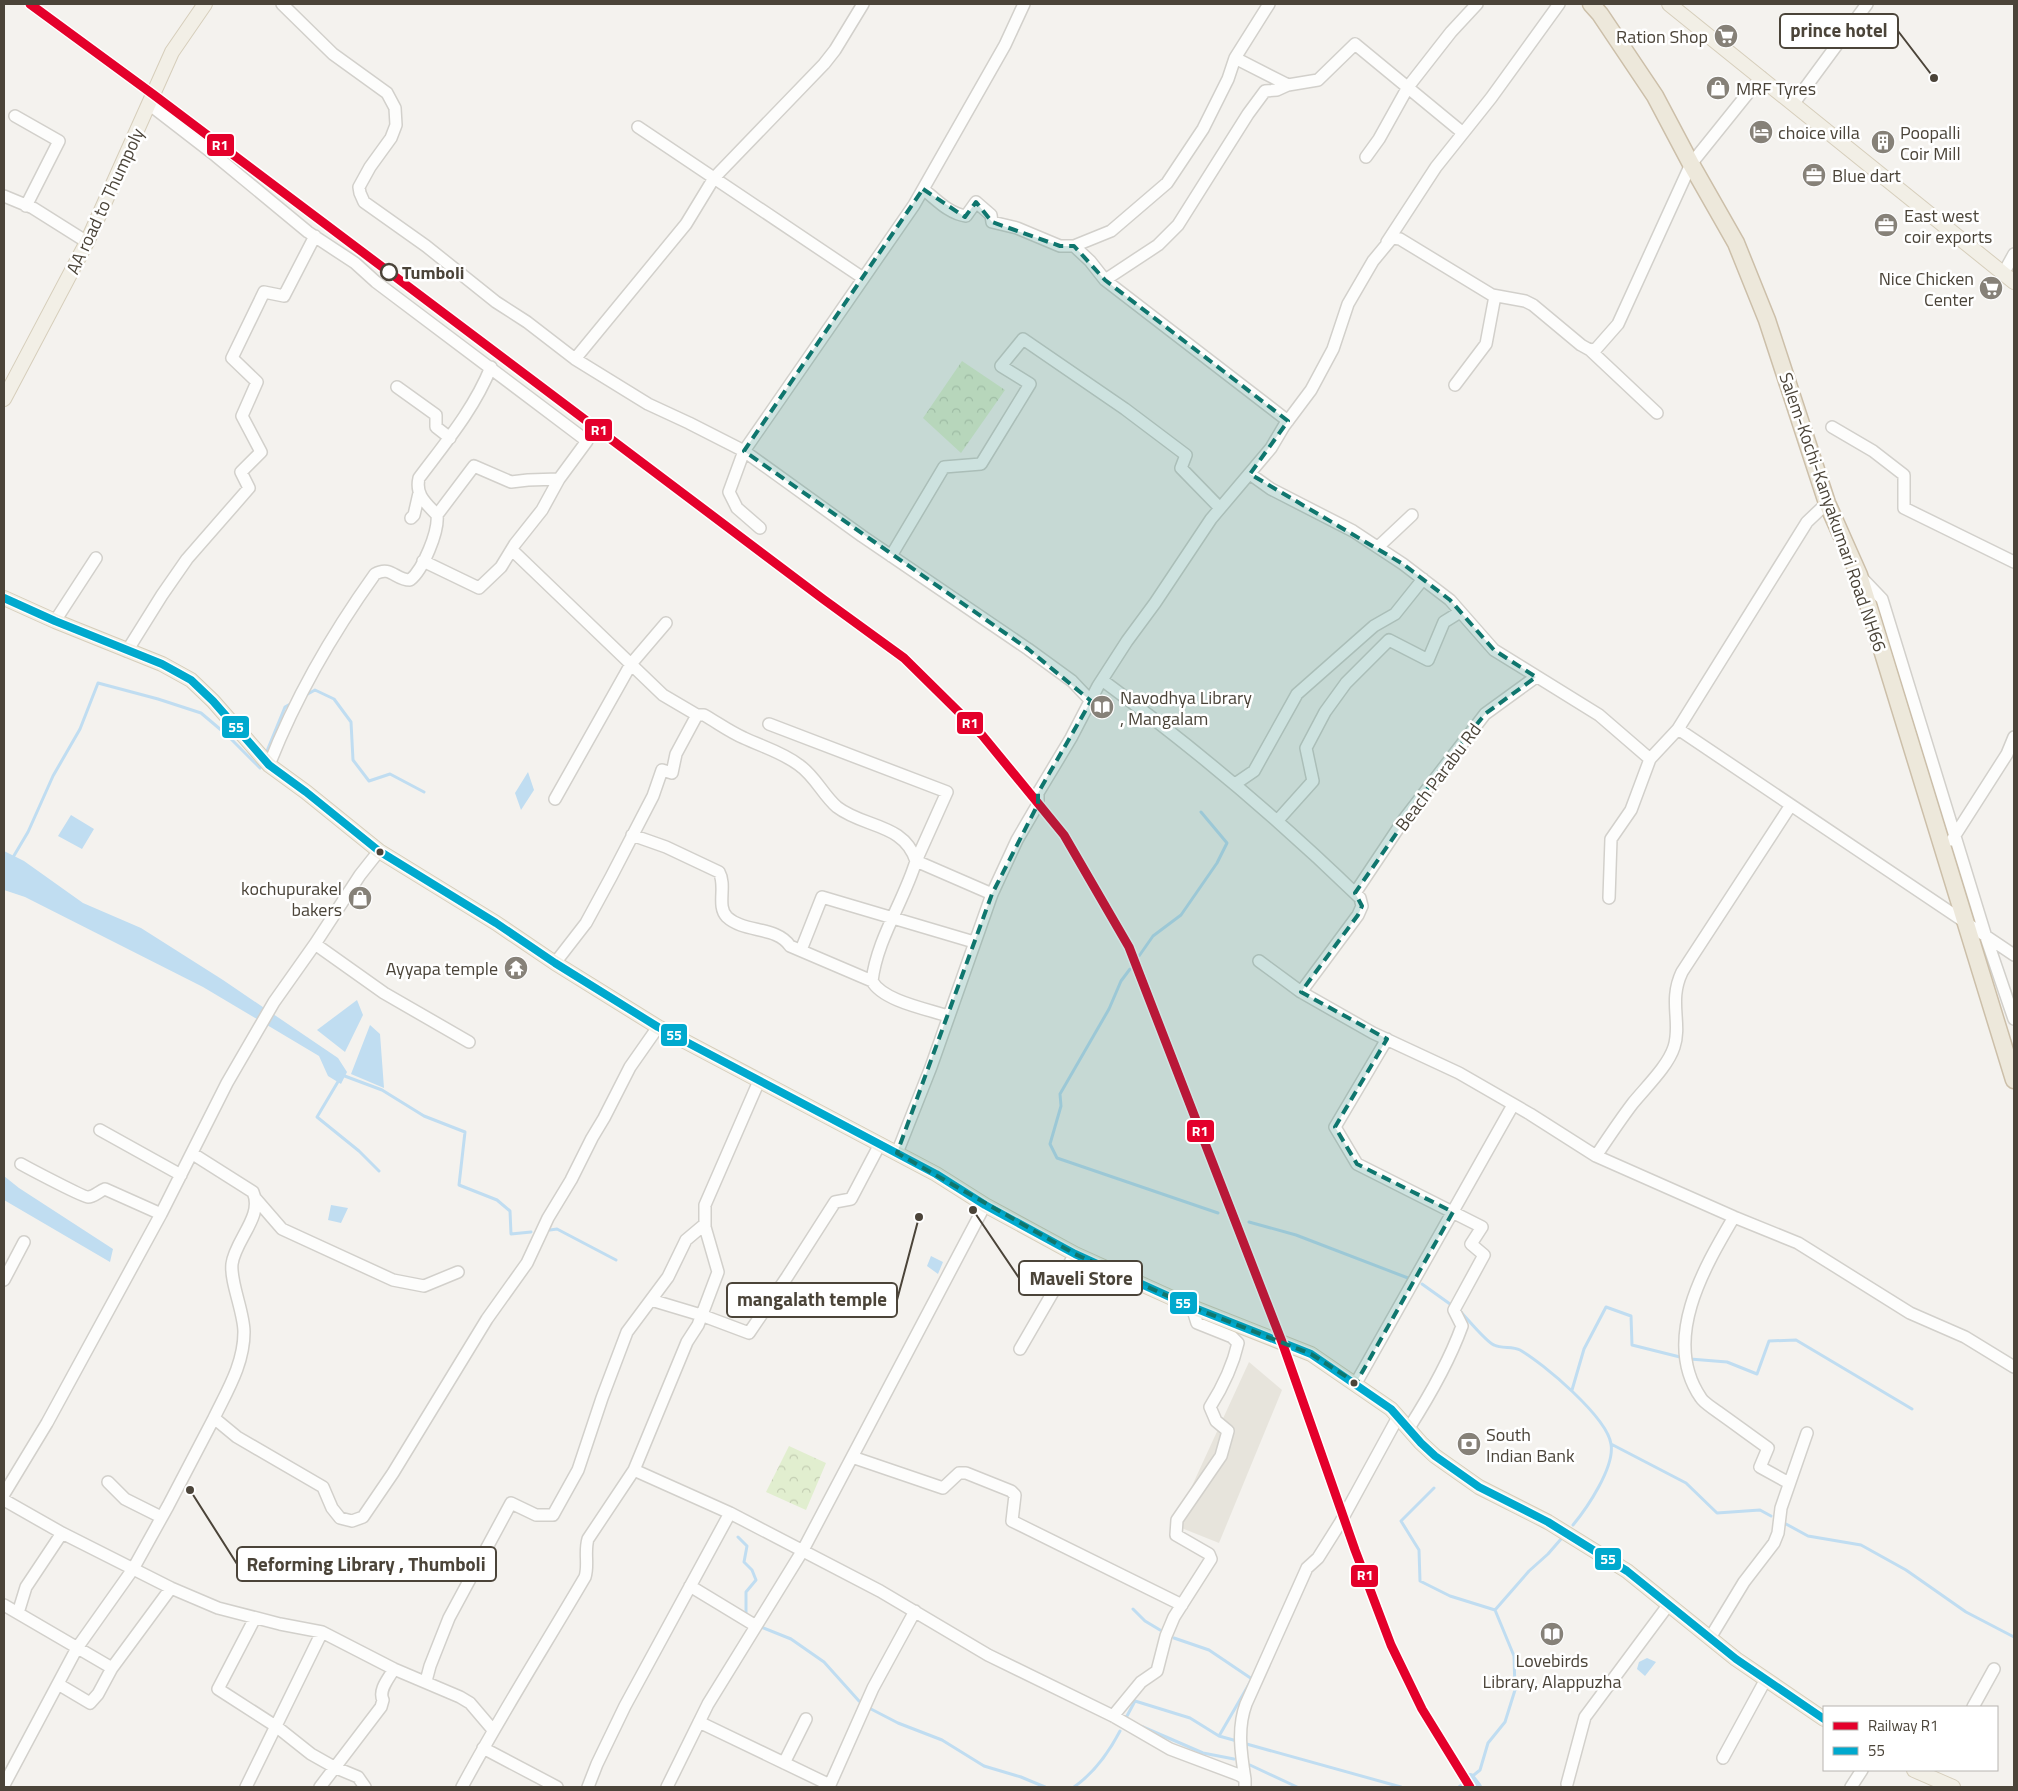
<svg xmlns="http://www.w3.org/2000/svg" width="2018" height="1791" font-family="'Titillium Web',sans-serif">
<defs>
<pattern id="park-crowns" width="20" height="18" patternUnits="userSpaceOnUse" patternTransform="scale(1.25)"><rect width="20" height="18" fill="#e1eecf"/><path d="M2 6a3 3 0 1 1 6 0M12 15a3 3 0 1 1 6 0" fill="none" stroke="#c3cdb2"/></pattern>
</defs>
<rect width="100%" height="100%" fill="#f4f2ee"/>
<path fill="#e7e4dc" d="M 1249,1362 L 1282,1390 L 1219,1543 L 1174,1525 Z"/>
<path fill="url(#park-crowns)" d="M 962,361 L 1005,390 L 961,453 L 923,418 Z
M 789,1446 L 826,1463 L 806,1510 L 766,1492 Z"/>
<path fill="#c0ddf1" d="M 528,772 L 534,790 L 521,810 L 515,793 Z
M 71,815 L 94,829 L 82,849 L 58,836 Z
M 4,851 L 24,861 L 83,903 L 141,928 L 223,980 L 338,1058 L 347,1072 L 341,1084 L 328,1076 L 319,1056 L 203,987 L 25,897 L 4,890 Z
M 357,1000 L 363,1015 L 345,1052 L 317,1030 Z
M 370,1025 L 380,1034 L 384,1088 L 351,1074 Z
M 4,1176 L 19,1188 L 113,1249 L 110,1262 L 4,1200 Z
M 331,1205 L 348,1208 L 341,1223 L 328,1220 Z
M 931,1256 L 943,1262 L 938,1274 L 927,1266 Z
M 1647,1658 L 1656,1662 L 1645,1676 L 1637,1669 L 1639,1662 Z"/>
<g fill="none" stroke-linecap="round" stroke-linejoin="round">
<path stroke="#c0ddf1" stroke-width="3" d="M 304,696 L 315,690 L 334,699 L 351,722 L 353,760 L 369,781 L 390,774 L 424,792
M 267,751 L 285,707 L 292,703
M 12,859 L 28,832 L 53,776 L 80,729 L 98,683 L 158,699 L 201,713 L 227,735 L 260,768
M 1139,956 L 1153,936 L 1181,915 L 1217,863 L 1227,843 L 1201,812
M 1130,969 L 1121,981 L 1109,1009 L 1060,1094 L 1061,1106 L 1050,1144 L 1057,1158 L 1218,1213
M 342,1075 L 382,1090 L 424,1116 L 465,1132 L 459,1185 L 497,1200 L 510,1211 L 511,1234 L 531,1232
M 339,1080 L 317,1117 L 359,1151 L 379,1171
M 1249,1222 L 1296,1235 L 1408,1278
M 550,1230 L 557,1229 L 616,1260
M 1422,1284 L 1450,1304
M 1459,1310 C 1466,1317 1486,1342 1494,1345 C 1502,1349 1512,1346 1520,1350 C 1543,1363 1607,1417 1611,1444 C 1615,1467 1587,1508 1573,1525
M 1690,1359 L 1727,1362 L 1757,1374 L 1769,1341 L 1796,1340 L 1912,1409
M 1572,1390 L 1584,1349 L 1606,1307 L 1631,1316 L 1632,1345 L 1684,1358
M 1611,1444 L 1686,1483 L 1717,1513 L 1760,1510 L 1771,1516
M 1434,1488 L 1401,1521 L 1419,1550 L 1420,1581 L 1450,1596 L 1495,1610
M 1786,1524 L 1808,1536 L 1861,1545 L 1906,1570 L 1966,1612 L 2014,1637
M 738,1537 L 747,1546 L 744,1562 L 752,1570 L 756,1580 L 746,1592 L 746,1614 L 748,1617
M 1133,1609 L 1145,1621 L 1160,1630
M 761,1627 L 791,1639 L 824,1662 L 859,1701
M 1174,1638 L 1209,1650 L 1252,1679 L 1219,1736
M 871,1709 L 898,1723 L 942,1740 L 984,1766 L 1021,1777 L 1045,1787
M 1127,1716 L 1135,1701 L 1190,1718 L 1219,1736 L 1237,1741
M 1143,1727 L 1203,1753 L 1234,1759
M 1243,1743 L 1401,1787
M 1250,1765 L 1297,1787
M 1074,1787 C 1094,1773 1109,1752 1120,1731
M 1459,1787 L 1480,1770 L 1488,1743 L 1505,1722 L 1515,1690 L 1514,1656 L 1495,1610 L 1529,1571 L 1548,1554 L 1561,1539"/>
<path stroke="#c0ddf1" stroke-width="10" d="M 1470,1778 L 1477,1787"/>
<g stroke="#d2d0cb" stroke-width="14">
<path id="minor" d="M 282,4 L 333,54 L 387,93 L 395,108 L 396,125 L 391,138 L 370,167 L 359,187 L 360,193 L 364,202 L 426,246 L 496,302 L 527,322 L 575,359 L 648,404 L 689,423 L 744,451 L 862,536 L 1028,649 L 1072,681 L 1091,701
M 1235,58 L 1269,4
M 1794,103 L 1867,4
M 150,105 L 216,156 L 308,232 L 355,263 L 376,282 L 587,441 L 559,479 L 528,480 L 511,482 L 474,466 L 437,515
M 15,116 L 59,141 L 26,206
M 638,127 L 863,278
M 1366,157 L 1379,139 L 1408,87 L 1451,32 L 1477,4
M 923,189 C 936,199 949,214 966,216 L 976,202 L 991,215 L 992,222 L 1017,228 L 1060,246 L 1074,246 L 1090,261 L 1105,280 L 1288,421
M 4,196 L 33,208 L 87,242
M 1387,242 L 1436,167 L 1491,98 L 1559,4
M 1074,246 L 1111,231 L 1167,183 L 1203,129 L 1228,79 L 1235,58 L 1288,85
M 2003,274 L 2014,254
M 1105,280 L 1158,245 L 1178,225 L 1248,114 L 1265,91 L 1277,90 L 1288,85 L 1318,80 L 1355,44 L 1463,133
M 1590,350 L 1657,413
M 575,359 L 686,224 L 714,178 L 824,64 L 835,50 L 863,4
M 1455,385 L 1486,344 L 1495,296
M 397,387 L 436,415 L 436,427 L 450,438
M 1832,427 L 1873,451 L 1904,475 L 1904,508 L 2014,562
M 1250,474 L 1271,489 L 1353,531 L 1403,564 L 1450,600 L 1494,650 L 1599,715 L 1650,759 L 1678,729 L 2014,955
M 411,518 L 414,515 L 419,493
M 760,528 L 737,508 L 729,492 L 744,451 L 914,205 L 1005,45 L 1024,4
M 1378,547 L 1412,515
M 512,550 L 663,695 L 697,715 L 704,715 C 718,723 730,732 744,738 C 763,747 782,752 799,765 C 815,776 823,795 837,807 C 864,828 904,823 916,861 C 904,901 877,939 872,981 C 883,1001 927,1009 948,1016
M 891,556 L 944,467 L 981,464 L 1030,384 L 1001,366 L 1023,339 L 1125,409 L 1186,455 L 1181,468 L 1220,508
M 423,561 L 479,588 L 501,567 L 515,544 L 542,510 L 559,479
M 1861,577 L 1882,599 L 1986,937 L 2014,1019
M 55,621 L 96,558
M 127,651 L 162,595 L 187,559 L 249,488 L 241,472 L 261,452 L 242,416 L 257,382 L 232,358 L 264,292 L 284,296 L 315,236
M 1102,680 C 1193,747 1279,819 1360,898 L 1362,906 L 1358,915 L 1301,992
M 769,724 L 947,792 L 916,861 L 992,894
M 1678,729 L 1807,522 L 1827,503
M 269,765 C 296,696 332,634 375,574 C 391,565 395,580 410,580 C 423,570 439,531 437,515 C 426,503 415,495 419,478 C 446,442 474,409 491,367
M 1235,784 L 1254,771 L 1297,694 L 1374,626 L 1395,614 L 1423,579
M 555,799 L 631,664 L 666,623
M 1278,820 L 1313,781 L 1306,748 L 1325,712 L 1346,683 L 1389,640 L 1428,660 L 1444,622 L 1460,612
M 632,835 L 666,847 L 719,872 C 727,886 716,906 727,917 C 744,933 777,926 790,946 L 872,981
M 1952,840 L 2007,754 L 2014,737
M 1355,893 L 1405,818 L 1485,714 L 1536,677
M 1609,898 L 1611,839 L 1631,810 L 1650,759
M 315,944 L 384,993 L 469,1042
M 801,950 L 822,897 L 974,942
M 1259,961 L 1301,992 L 1373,1033 L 1459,1073 L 1530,1114 L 1596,1156 L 1734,1217 L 1798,1243 L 1910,1313 L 1965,1337 L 2014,1367
M 555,963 L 586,923 L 611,877 L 653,796 L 662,770 L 672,773 L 676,754 L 697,715
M 1387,1039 L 1335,1127 L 1357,1164 L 1482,1227 L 1471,1244 L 1484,1255 L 1454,1310 L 1462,1326 C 1449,1362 1430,1395 1409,1428
M 100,1130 L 181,1175
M 897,1153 L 931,1067 L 992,894 L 1017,840 L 1038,804 L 1038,793 L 1071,738 L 1098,686 L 1127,641 L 1155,603 L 1211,519 L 1271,448 L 1284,426 L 1311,390 L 1333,349 L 1348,304 L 1373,261 L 1392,238 L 1400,239 L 1492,295 L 1525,301 L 1533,305 L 1581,345 L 1590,350 L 1596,349 L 1618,324 L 1691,164 L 1761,77
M 193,1154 L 253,1192 C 264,1216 235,1240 232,1264 C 230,1282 244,1312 244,1332 C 244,1364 227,1391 214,1418
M 1596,1156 C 1608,1138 1620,1120 1633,1103 C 1646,1087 1668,1066 1674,1047 C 1682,1023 1668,1001 1682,972 L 1791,805
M 21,1164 C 30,1169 83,1197 88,1197 C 94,1197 99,1191 105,1189 L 161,1214
M 256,1199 L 282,1229 L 393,1280 L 424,1286 L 458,1272
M 1734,1217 C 1704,1268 1661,1340 1701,1398 C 1704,1403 1713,1408 1718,1412 C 1735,1424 1751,1436 1768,1448 L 1760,1467 L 1789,1483
M 4,1280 L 24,1242
M 651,1300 L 701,1315 L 749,1333 L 787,1277 L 835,1202 L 851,1199 L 880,1144
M 1020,1349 L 1075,1254
M 1356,1383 L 1513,1105
M 852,1457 L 943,1488 L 959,1473 L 966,1473 L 1011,1491 L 1015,1495 L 1012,1521 L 1182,1605
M 634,1470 L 730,1513
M 108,1482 L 125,1499 L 161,1517
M 4,1494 L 47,1423 L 161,1214 L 227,1083 L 274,1002 L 315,944 L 360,875 L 379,851
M 4,1500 L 62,1533 L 171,1588 L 218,1608 L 280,1624 L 322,1632 L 394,1669 L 460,1697 L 470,1703 L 493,1730
M 690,1586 L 756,1626
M 4,1605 L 112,1668
M 18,1613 L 26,1587 L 62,1533
M 255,1618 L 218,1689 L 277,1727 L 311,1754 L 334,1767 L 358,1777 L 365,1787
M 1710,1638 L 1744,1582 L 1774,1543 L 1778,1533 L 1781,1508 L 1807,1433
M 426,1681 L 430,1666 L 449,1618 L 511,1503 L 536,1515 L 553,1515 L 578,1470 L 602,1398 L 627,1332 L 668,1277 L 686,1240 L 705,1224
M 58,1684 L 90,1703 L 98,1694 L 112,1668 L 171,1588
M 1973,1707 L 1994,1669
M 1113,1716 L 1141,1682 L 1157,1671 L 1166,1636 L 1174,1617 L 1211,1559 L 1209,1554 L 1176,1535 L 1177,1520 L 1221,1456 L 1228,1431 L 1216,1421 L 1210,1407 C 1222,1388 1233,1365 1238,1343 L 1232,1337 L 1197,1323 L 1192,1307
M 699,1722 L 830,1785
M 483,1748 L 557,1787
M 1723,1758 L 1766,1679
M 784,1763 L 806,1719
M 1245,1779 C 1241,1754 1237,1728 1246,1704 L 1307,1568 L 1318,1558 L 1340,1523 L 1398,1417
M 1567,1784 L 1585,1717 L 1669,1604
M 4,1785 L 77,1648 L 133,1569 L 168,1506 L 214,1418 L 237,1437 L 323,1487 L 332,1508 L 340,1518 L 352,1521 L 363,1517 L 393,1473 L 487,1319 L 527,1263 L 548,1218 L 571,1180 L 592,1138 L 604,1118 L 630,1067 L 658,1027
M 246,1787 L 322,1632
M 320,1787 L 381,1707 L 383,1700 C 378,1690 389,1678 394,1669
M 462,1787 C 500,1716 544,1647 585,1577 C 589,1565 584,1552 588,1539 L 634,1470 L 687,1342 L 698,1325 L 718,1272 L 705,1227 L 705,1205 L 759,1081
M 588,1787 L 597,1764 L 625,1706 L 730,1513 L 880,1591 L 988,1655 L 1113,1716 L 1170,1749 L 1239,1775 L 1245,1779 L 1245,1787
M 667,1787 L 708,1704 L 803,1550 L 985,1205
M 829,1787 L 873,1688 L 915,1611
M 1851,1787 L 1862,1770"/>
</g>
<g stroke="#d6cebb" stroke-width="16">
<path id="major" d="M 1669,4 L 2014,282
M 4,399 L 87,242 L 172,52 L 205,4
M 4,598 L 55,621 L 162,664 L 191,680 L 213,701 L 269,765 L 306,792 L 379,851 L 496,923 L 555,963 L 658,1027 L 936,1174 L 985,1205 L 1075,1254 L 1192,1307 L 1311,1354 L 1391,1409 L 1421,1443 L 1435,1456 L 1479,1487 L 1548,1522 L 1627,1571 L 1736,1659 L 1824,1719
M 1914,1770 L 1953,1787"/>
</g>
<g stroke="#ccbfa9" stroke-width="19">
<path id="highway" d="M 1591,4 L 1600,14 L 1655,96 L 1691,164 L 1736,243 L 1767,320 L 1827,503 L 1859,575 L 2014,1080"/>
</g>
<use href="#minor" stroke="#fdfdfc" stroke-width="11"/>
<use href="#major" stroke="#f2efe6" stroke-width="14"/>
<use href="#highway" stroke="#ede8db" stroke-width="16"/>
<g stroke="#fff" stroke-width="11">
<path id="bus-1" d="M 4,598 L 55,621 L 162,664 L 191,680 L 213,701 L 269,765 L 306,792 L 379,851 L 496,923 L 555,963 L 658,1027 L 936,1174 L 985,1205 L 1075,1254 L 1192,1307 L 1311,1354 L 1391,1409 L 1421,1443 L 1435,1456 L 1479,1487 L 1548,1522 L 1627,1571 L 1736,1659 L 1824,1719"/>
</g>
<use href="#bus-1" stroke="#00a9ce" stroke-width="8"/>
<g stroke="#fff" stroke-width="12">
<path id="rail-1" d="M 30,4 L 154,95 L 823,599 L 904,658 L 982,735 L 1064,835 L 1129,947 L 1282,1342 L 1355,1550 L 1391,1645 L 1422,1709 L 1470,1787"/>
</g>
<use href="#rail-1" stroke="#e4002b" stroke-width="9"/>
</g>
<path fill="#0f766e" fill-opacity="0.2" stroke="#0f766e" stroke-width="4" stroke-dasharray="10 6" stroke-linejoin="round" d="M 923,189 L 965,217 L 976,202 L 992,222 L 1060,246 L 1074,246 L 1105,280 L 1288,421 L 1250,474 L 1403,564 L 1450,600 L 1494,650 L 1536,677 L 1485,714 L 1441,769 L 1355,893 L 1362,906 L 1358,915 L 1301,992 L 1387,1039 L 1335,1127 L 1357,1164 L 1453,1212 L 1356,1383 L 1311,1354 L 1192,1307 L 1075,1254 L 897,1153 L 992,894 L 1038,804 L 1038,793 L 1091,701 L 1028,649 L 744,451 Z"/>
<defs>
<g id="supermarket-disc" transform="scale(1.25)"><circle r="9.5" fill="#868178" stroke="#fff"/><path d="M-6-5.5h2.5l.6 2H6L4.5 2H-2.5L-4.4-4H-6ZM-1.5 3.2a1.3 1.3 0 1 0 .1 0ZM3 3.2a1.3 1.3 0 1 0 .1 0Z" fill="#fff"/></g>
<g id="shop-disc" transform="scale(1.25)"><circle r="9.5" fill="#868178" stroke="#fff"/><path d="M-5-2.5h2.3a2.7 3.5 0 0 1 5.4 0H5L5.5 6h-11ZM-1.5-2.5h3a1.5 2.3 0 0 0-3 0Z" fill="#fff"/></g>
<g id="hotel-disc" transform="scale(1.25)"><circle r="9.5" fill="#868178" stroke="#fff"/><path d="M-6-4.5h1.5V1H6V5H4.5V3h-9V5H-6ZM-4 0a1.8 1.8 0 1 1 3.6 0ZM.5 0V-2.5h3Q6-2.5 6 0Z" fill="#fff"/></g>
<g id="building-disc" transform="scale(1.25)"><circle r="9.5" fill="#868178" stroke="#fff"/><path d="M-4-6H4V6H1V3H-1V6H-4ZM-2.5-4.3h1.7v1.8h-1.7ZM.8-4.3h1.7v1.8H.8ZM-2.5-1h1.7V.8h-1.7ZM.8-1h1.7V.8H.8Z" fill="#fff"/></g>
<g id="office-disc" transform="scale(1.25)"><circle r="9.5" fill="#868178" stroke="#fff"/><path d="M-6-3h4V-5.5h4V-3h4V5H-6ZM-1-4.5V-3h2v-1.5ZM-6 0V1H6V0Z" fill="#fff"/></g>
<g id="library-disc" transform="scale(1.25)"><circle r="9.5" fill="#868178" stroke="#fff"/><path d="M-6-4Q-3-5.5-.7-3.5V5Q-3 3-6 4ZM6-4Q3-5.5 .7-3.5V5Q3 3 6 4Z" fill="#fff"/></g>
<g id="temple-disc" transform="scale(1.25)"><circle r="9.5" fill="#868178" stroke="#fff"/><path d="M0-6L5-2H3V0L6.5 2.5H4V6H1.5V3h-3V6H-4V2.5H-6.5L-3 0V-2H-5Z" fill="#fff"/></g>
<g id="bank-disc" transform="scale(1.25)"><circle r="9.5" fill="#868178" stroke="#fff"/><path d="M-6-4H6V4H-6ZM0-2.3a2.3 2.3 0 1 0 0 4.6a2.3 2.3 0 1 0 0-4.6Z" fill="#fff"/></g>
</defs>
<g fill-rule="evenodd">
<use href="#supermarket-disc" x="1726" y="36"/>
<use href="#shop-disc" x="1718" y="88"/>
<use href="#hotel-disc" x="1761" y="132"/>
<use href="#building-disc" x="1883" y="142"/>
<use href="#office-disc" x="1814" y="175"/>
<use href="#office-disc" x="1886" y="225"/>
<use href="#supermarket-disc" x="1991" y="288"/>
<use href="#library-disc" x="1102" y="707"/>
<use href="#shop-disc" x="360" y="898"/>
<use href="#temple-disc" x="516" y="968"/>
<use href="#bank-disc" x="1469" y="1444"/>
<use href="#library-disc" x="1552" y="1634"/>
</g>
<circle fill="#fff" stroke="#4b4439" stroke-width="2.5" cx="389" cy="272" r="8"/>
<g fill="#4b4439" stroke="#fff" stroke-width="2">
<circle cx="380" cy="852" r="4.5"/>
<circle cx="1354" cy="1383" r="4.5"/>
</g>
<g text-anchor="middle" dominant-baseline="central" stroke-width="5" stroke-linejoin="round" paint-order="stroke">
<g font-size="18" fill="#4b4439" stroke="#fff" text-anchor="start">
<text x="1708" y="36" text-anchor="end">Ration Shop</text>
<text x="1736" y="88">MRF Tyres</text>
<text x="1778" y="132">choice villa</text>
<text x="1900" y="132">Poopalli<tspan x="1900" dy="21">Coir Mill</tspan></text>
<text x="1832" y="175">Blue dart</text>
<text x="1904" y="215">East west<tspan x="1904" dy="21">coir exports</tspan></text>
<text x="1974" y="278" text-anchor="end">Nice Chicken<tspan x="1974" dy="21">Center</tspan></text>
<text x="1120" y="697">Navodhya Library<tspan x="1120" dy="21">, Mangalam</tspan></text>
<text x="342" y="888" text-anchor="end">kochupurakel<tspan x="342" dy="21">bakers</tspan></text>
<text x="498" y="968" text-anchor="end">Ayyapa temple</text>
<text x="1486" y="1434">South<tspan x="1486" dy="21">Indian Bank</tspan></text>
<text x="1552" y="1660" text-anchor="middle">Lovebirds<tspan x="1552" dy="21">Library, Alappuzha</tspan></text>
</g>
<g font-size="18" fill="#4b4439" stroke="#fff">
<text transform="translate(105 201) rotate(-65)">AA road to Thumpoly</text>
<text transform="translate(1833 512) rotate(71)">Salem-Kochi-Kanyakumari Road NH66</text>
<text transform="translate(1438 777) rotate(-53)">Beach Parabu Rd</text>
</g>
<g font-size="18" font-weight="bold" fill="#4b4439" stroke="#fff" text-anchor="start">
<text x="402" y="272">Tumboli</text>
</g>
</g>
<path fill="none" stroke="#4b4439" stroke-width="2" d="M1934 78L1898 31M973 1210L1019 1278M919 1217L897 1300M190 1490L237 1564"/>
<g fill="#4b4439" stroke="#fff" stroke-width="2">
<circle cx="1934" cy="78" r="5"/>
<circle cx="973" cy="1210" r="5"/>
<circle cx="919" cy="1217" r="5"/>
<circle cx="190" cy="1490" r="5"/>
</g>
<g fill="#fff" stroke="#4b4439" stroke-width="2">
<rect x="1780" y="14" width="118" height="34" rx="5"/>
<rect x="1019" y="1261" width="123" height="34" rx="5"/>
<rect x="727" y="1283" width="170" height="34" rx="5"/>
<rect x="237" y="1547" width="259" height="34" rx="5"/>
</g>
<g font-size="19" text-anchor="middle" font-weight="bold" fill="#4b4439">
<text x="1839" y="37">prince hotel</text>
<text x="1081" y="1285">Maveli Store</text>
<text x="812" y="1306">mangalath temple</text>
<text x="366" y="1571">Reforming Library , Thumboli</text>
</g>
<g stroke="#fff" stroke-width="2">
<rect x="206" y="133" width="29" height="24" rx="5" fill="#e4002b"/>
<rect x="584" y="418" width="29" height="24" rx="5" fill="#e4002b"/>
<rect x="956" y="711" width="28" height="24" rx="5" fill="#e4002b"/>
<rect x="221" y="715" width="29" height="24" rx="5" fill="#00a9ce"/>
<rect x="660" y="1023" width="28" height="24" rx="5" fill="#00a9ce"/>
<rect x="1186" y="1119" width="29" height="24" rx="5" fill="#e4002b"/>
<rect x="1169" y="1291" width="29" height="24" rx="5" fill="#00a9ce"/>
<rect x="1594" y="1547" width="28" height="24" rx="5" fill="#00a9ce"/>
<rect x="1350" y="1564" width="29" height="24" rx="5" fill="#e4002b"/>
</g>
<g font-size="14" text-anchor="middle" font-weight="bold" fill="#fff">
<text x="220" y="150">R1</text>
<text x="599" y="435">R1</text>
<text x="970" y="728">R1</text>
<text x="236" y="732">55</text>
<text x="674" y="1040">55</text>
<text x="1200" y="1136">R1</text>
<text x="1183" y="1308">55</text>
<text x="1608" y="1564">55</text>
<text x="1365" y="1580">R1</text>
</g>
<rect width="2018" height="1791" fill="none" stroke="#4b4439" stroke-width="10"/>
<rect x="1823" y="1706" width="175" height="65" fill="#ffffff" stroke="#b7b4b0"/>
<rect x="1833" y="1722" width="25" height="8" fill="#e4002b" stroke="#b7b4b0"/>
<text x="1868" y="1731" font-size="15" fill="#4b4439">Railway R1</text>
<rect x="1833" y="1747" width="25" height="8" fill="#00a9ce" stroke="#b7b4b0"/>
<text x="1868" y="1756" font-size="15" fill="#4b4439">55</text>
</svg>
